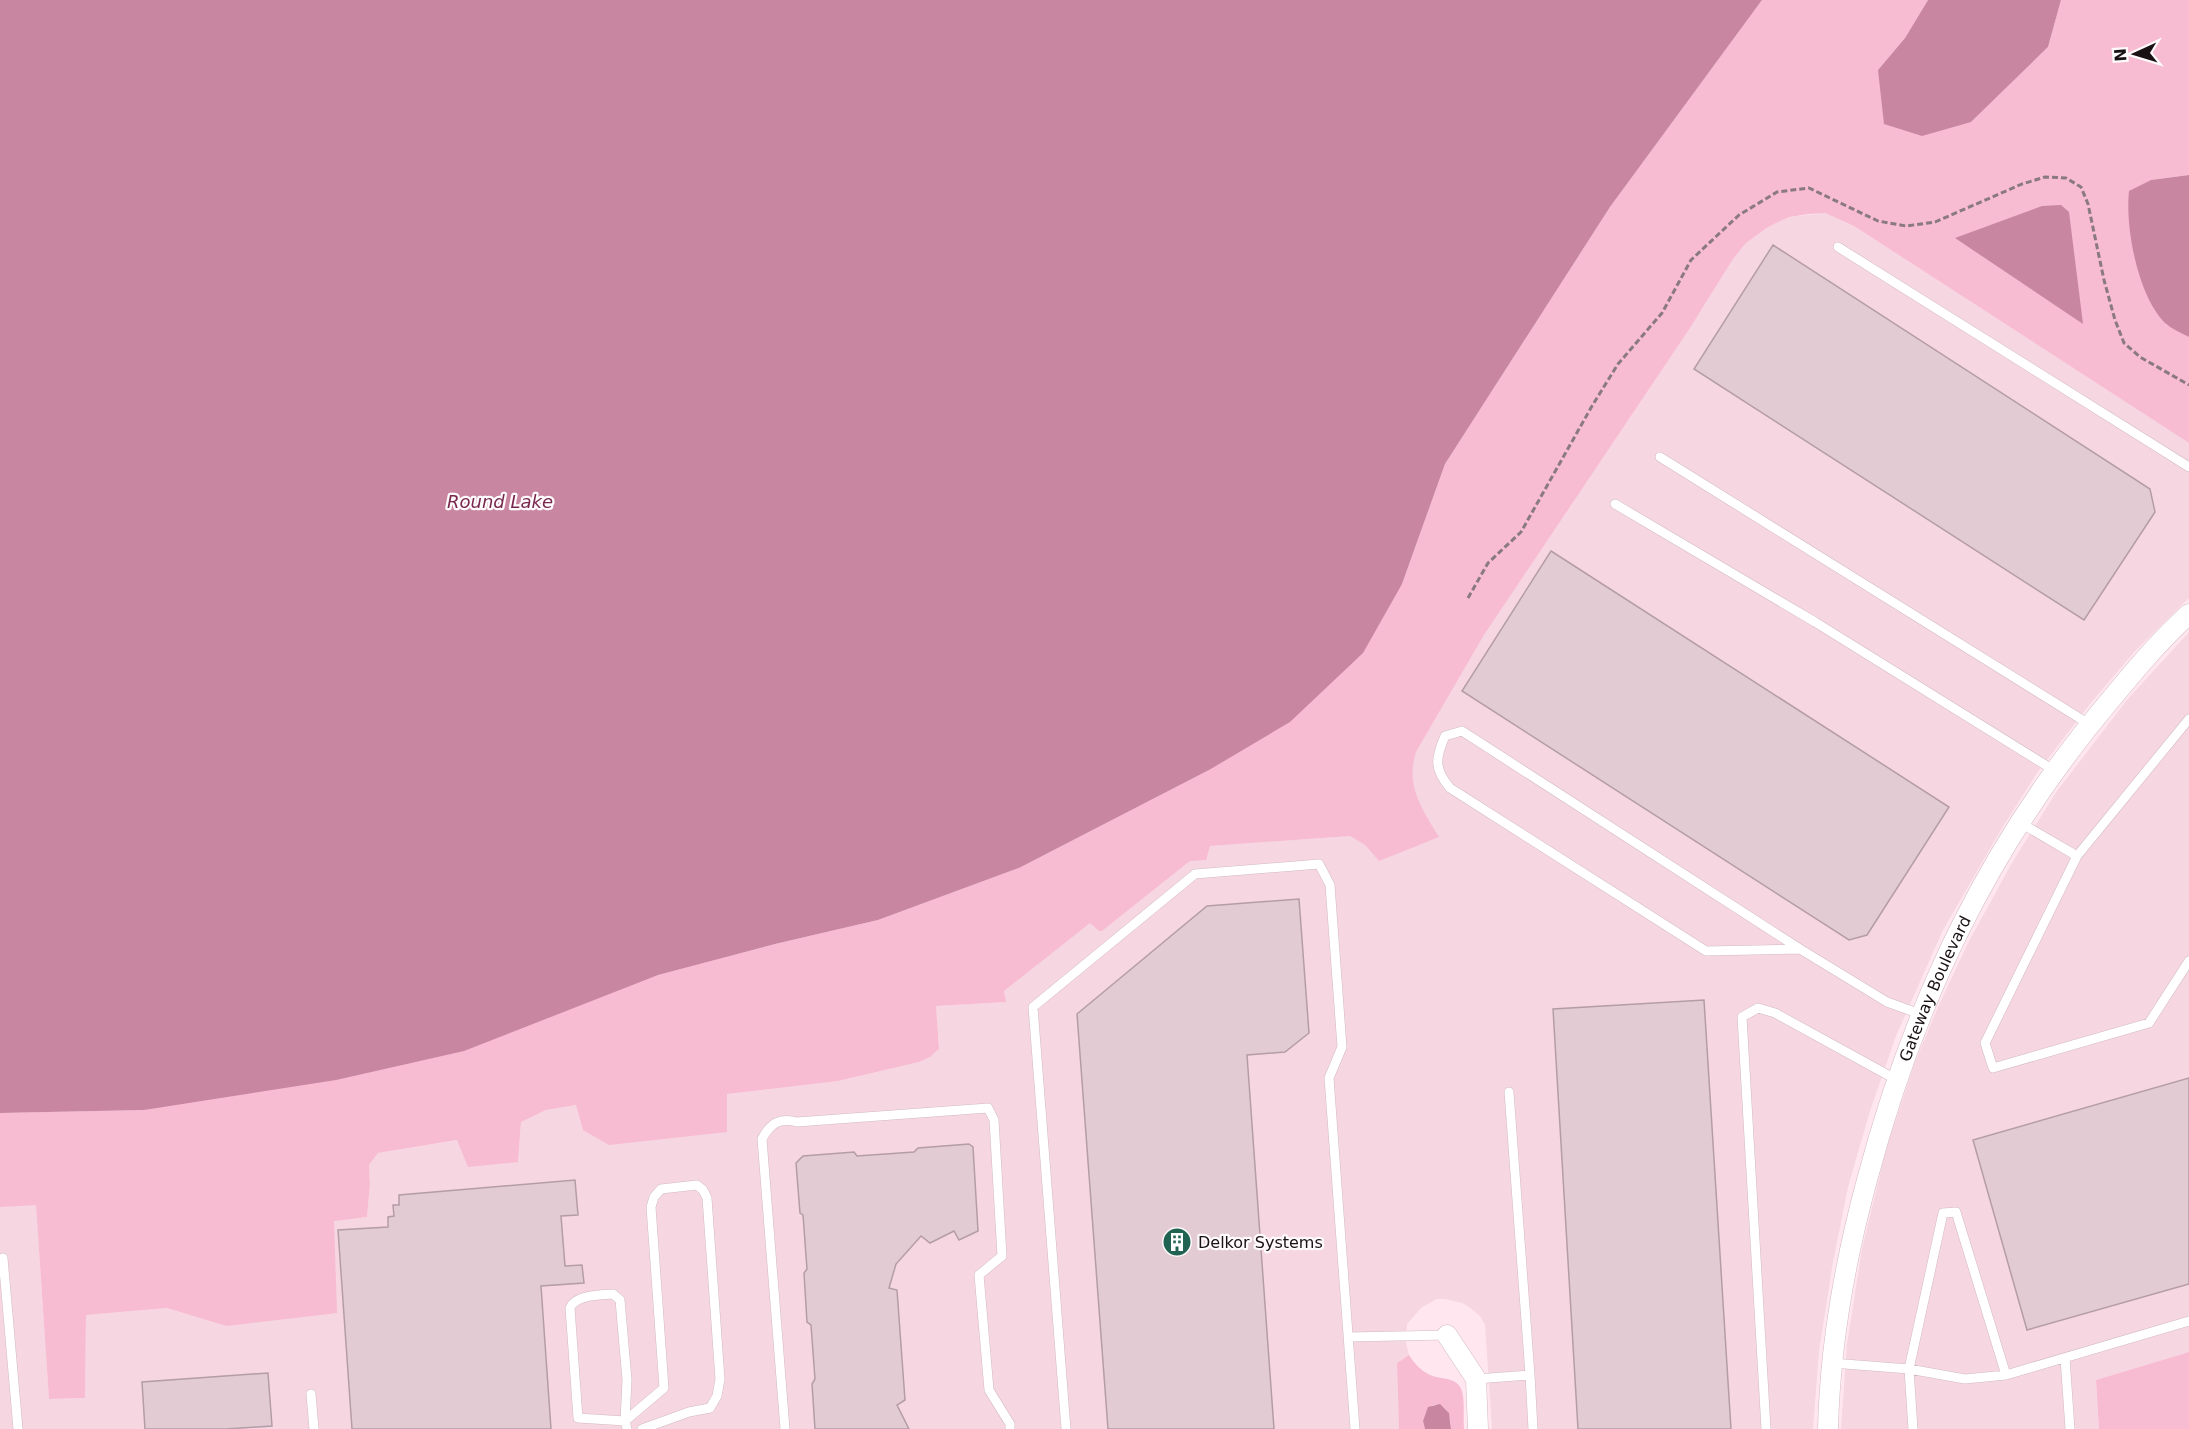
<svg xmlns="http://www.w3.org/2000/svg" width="2189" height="1429" font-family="'DejaVu Sans',sans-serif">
<rect width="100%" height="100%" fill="#ffe6ef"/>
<path fill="#f6d6e1" d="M 1825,213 L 1854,226 L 2189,443 L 2189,598 L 2135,651 L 2089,705 L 2037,773 L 2002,828 L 1943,930 L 1896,1036 L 1870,1111 L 1848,1187 L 1833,1262 L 1819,1351 L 1813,1429 L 1492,1429 L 1485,1325 L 1480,1316 L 1469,1307 L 1462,1303 L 1445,1299 L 1437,1299 L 1421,1308 L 1407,1324 L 1406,1343 L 1409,1355 L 1397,1363 L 1399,1429 L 0,1429 L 0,1207 L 36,1204 L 49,1399 L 85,1398 L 86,1315 L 167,1308 L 226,1326 L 334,1220 L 367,1217 L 370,1184 L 369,1165 L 378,1153 L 458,1140 L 518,1162 L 521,1122 L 546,1110 L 576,1105 L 583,1130 L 727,1132 L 727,1094 L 838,1081 L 919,1062 L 930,1057 L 939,1049 L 936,1006 L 1005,1002 L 1004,991 L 1090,922 L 1096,929 L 1102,931 L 1209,846 L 1350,836 L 1365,845 L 1379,861 L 1438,836 L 1419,803 L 1414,790 L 1411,766 L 1416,752 L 1484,635 L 1690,328 L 1733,259 L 1746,243 L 1768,227 L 1789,217 Z
M 2189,632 L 2189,1352 L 2096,1380 L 2099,1429 L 1841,1429 L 1847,1344 L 1862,1249 L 1887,1146 L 1915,1062 L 1939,1005 L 1968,943 L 2013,861 L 2057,791 L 2127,700 Z"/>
<path fill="#f7bbd2" d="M 1762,0 L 1928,0 L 1905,38 L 1878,70 L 1971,122 L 2048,47 L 2061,0 L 2189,0 L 2189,175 L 2151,180 L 2166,324 L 2189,337 L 2189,443 L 1854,226 L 1825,213 L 1809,214 L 1789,217 L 1768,227 L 1746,243 L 1733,259 L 1690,328 L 1484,635 L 1416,752 C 1405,786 1422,808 1439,837 L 1379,861 L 1365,845 L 1350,836 L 1210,846 L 1206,860 L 1190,861 L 1102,931 L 1099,931 L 1090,923 L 1004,991 L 1006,1002 L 936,1006 L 939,1049 L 930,1057 L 919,1062 L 838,1081 L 727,1094 L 727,1132 L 609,1145 L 583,1130 L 576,1105 L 546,1110 L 521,1122 L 518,1162 L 468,1167 L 457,1140 L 378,1153 L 369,1165 L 370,1184 L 367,1217 L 334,1221 L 337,1313 L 226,1326 L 167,1308 L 86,1315 L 85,1398 L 49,1399 L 36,1205 L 0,1207 L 0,1113 L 144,1110 L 775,944 L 878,920 L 1019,868 L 1209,770 L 1402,584 L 1445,464 L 1610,207 Z
M 2189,1352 L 2189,1429 L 2099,1429 L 2096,1380 Z
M 1409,1355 C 1414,1363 1420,1370 1430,1375 C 1441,1380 1457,1376 1462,1391 C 1465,1402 1463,1417 1464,1429 L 1451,1429 C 1451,1416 1447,1404 1433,1405 L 1423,1421 L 1425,1429 L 1399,1429 L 1397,1363 Z"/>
<path fill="#c886a0" d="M 0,0 L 1762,0 L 1610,207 L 1445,464 L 1402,584 L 1363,653 L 1290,722 L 1209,770 L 1019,868 L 878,920 L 775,944 L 658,975 L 464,1051 L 336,1080 L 144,1110 L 0,1113 Z
M 1928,0 L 2061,0 L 2048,47 L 1971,122 L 1922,136 L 1884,124 L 1878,70 L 1905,38 Z
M 2189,175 L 2189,337 C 2181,333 2172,329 2165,323 C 2138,296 2125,228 2129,191 L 2151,180 Z
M 2061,205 L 2069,212 L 2083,324 L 1955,238 L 2042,206 Z
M 1440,1404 L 1449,1413 L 1451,1429 L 1425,1429 L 1423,1421 L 1428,1407 Z"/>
<path fill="#e3cbd4" stroke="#b49da6" stroke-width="1.5" d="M 1773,245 L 2150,489 L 2155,512 L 2084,620 L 1694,369 Z
M 1551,551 L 1949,807 L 1867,935 L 1849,940 L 1462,691 Z
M 1299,899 L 1309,1033 L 1285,1052 L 1247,1055 L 1274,1429 L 1108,1429 L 1077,1014 L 1207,906 Z
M 1704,1000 L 1731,1429 L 1578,1429 L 1553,1009 Z
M 2189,1078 L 2189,1284 L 2027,1330 L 1973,1140 Z
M 969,1144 L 973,1147 L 978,1231 L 959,1240 L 954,1231 L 930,1243 L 921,1236 L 896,1264 L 889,1288 L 897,1290 L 905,1400 L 897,1405 L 909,1429 L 815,1429 L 812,1384 L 815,1379 L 811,1325 L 807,1322 L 804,1273 L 807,1269 L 803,1215 L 800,1213 L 796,1163 L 803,1156 L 854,1152 L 857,1156 L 914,1152 L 918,1148 Z
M 575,1180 L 578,1215 L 561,1216 L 565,1266 L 582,1265 L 584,1283 L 541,1286 L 551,1429 L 352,1429 L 338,1230 L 388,1227 L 388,1217 L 394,1216 L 393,1205 L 399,1205 L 399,1195 Z
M 268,1373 L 272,1426 L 226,1429 L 145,1429 L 142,1382 Z"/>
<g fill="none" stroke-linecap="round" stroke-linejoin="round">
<g stroke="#d2bac3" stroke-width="10">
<path id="service" d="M 1838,247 L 2189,467
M 1660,457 L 2089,724
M 1615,504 L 1815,622 L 2055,771
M 2189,719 L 2077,856 L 1985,1043 L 1993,1068 L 2149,1023 L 2189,961
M 2019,822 L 2077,856
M 1800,949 L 1706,951 L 1450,788 C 1434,769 1435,759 1445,736 L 1462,731 L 1800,949 L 1887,1002 L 1920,1014
M 3,1258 L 18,1429
M 1349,1337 L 1447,1335
M 2065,1358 L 2070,1429
M 1832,1363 L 1909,1369 L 1965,1379 L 2006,1375
M 1530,1375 L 1533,1429
M 1476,1379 L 1530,1375 L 1509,1092
M 311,1394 L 314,1429
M 627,1429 L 625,1421 L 627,1380 L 620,1300 L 613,1294 C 600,1295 575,1295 570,1308 L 578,1418 L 625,1421 L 664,1388 L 651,1207 L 654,1197 L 661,1189 L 697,1185 L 703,1190 L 707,1198 L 720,1379 L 717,1396 L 710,1408 L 689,1412 L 642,1429
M 785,1429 L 762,1139 C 770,1124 779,1117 797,1122 L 988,1108 L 994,1120 L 1002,1256 L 979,1275 L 989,1390 L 1010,1424 L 1010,1429
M 1066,1429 L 1033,1007 L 1195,874 L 1319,864 L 1330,885 L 1342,1047 L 1329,1078 L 1355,1429
M 1766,1429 L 1742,1017 L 1758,1008 L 1775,1013 L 1897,1080
M 1913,1429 L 1909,1369 L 1943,1213 L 1956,1212 L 2006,1375 L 2189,1321"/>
</g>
<g stroke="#d2bac3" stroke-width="21">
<g id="minor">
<path d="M 1447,1335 L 1476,1379 L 1478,1429"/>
<path id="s1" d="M 1828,1429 C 1830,1345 1845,1261 1867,1180 C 1915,999 1990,842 2112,698 C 2136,669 2161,639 2189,614"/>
</g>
</g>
<path stroke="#8a7a80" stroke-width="3" stroke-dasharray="6 3" stroke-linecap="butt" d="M 1468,598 L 1488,563 L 1521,532 L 1592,406 L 1618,364 L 1662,313 L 1691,260 L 1739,215 L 1777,192 L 1809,188 L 1878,221 L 1906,226 L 1935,222 L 2022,184 L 2045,177 L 2066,178 L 2081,187 L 2088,204 L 2104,280 L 2115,320 L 2124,343 L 2140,357 L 2189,385"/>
<use href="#service" stroke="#fff" stroke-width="9"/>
<use href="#minor" stroke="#fff" stroke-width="20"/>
</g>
<defs>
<g id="building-disc" transform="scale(1.5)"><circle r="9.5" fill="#206353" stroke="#fffafb"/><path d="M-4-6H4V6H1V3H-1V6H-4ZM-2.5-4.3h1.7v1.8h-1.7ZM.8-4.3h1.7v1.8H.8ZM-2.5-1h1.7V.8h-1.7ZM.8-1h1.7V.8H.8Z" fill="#fff"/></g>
</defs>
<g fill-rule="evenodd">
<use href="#building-disc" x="1177" y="1242"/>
</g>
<g text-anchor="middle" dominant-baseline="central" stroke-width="4.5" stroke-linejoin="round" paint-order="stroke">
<g font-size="16" fill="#191114" stroke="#fffafb">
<text stroke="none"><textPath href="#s1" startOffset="456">Gateway Boulevard</textPath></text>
</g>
<g font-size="16" fill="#191114" stroke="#fffafb" text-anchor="start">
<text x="1198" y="1242">Delkor Systems</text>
</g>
<g font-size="18" font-style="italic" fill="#78284e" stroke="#fffafb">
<text x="500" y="501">Round Lake</text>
</g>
</g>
<g transform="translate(2135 54) rotate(266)" stroke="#fffafb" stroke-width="4.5" paint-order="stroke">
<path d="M0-4.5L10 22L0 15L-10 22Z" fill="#191114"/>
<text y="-9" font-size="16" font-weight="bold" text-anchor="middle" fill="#191114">N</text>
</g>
</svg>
